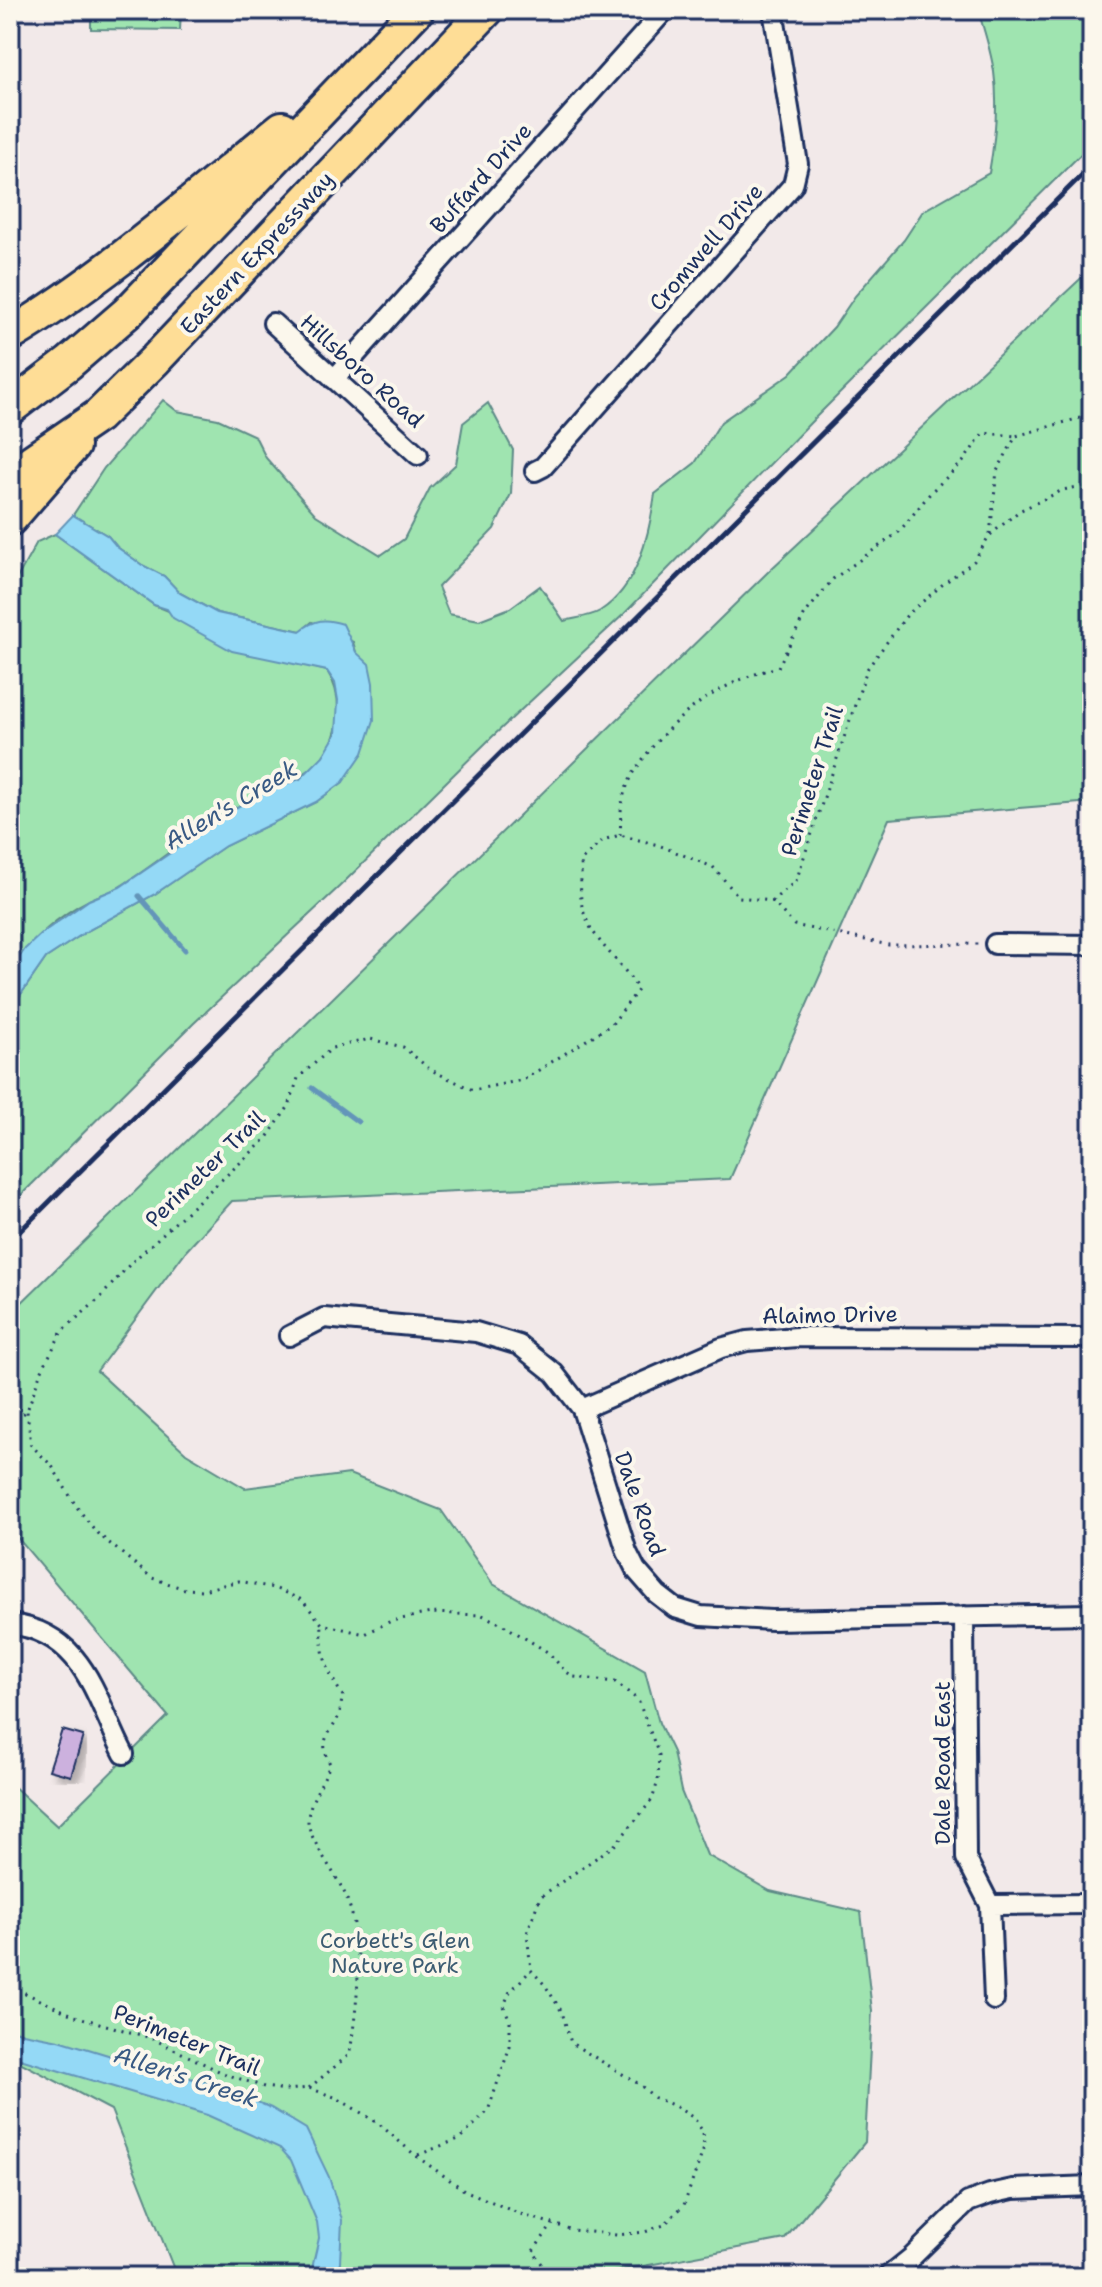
<svg xmlns="http://www.w3.org/2000/svg" width="1102" height="2287" font-family="'Shantell Sans',sans-serif">
<defs>
<filter id="shadow"><feDropShadow dx="7" dy="7" stdDeviation="4" flood-color="#0004"/></filter>
</defs>
<rect width="100%" height="100%" fill="#f2e9e9"/>
<filter id="ink" filterUnits="userSpaceOnUse"><feTurbulence type="fractalNoise" baseFrequency=".0125" numOctaves="2"/><feDisplacementMap in="SourceGraphic" scale="16" xChannelSelector="R" yChannelSelector="G"/><feConvolveMatrix kernelMatrix="1 2 1 2 8 2 1 2 1" color-interpolation-filters="sRGB"/></filter>
<g filter="url(#ink)">
<path fill="#9fe4b0" stroke="#5d8a87" stroke-width="2" d="M 91,10 L 181,10 L 180,30 L 91,29 Z
M 978,10 L 1092,10 L 1092,143 L 815,418 L 624,614 L 492,737 L 339,887 L 193,1024 L 10,1206 L 10,1010 L 46,958 L 87,931 L 155,894 L 225,846 L 316,802 L 343,782 L 356,652 L 353,642 L 312,622 L 301,631 L 217,613 L 180,593 L 164,576 L 142,565 L 117,547 L 108,536 L 73,515 L 104,468 L 163,400 L 177,411 L 218,419 L 255,436 L 266,458 L 316,515 L 381,555 L 404,539 L 430,488 L 456,464 L 463,423 L 488,403 L 513,450 L 511,494 L 494,529 L 438,587 L 449,614 L 479,620 L 510,608 L 540,586 L 564,621 C 575,618 590,617 600,611 C 638,587 649,535 655,494 L 695,463 L 721,422 L 790,374 L 834,327 L 855,296 L 904,240 L 923,211 L 989,173 C 995,140 999,106 994,72 C 991,51 984,30 978,10 Z
M 1092,268 L 1092,802 L 889,819 L 730,1179 L 232,1201 L 186,1251 L 97,1371 L 186,1453 L 245,1488 L 349,1474 L 441,1510 L 493,1584 L 645,1671 L 659,1723 L 673,1752 L 681,1791 L 707,1855 L 770,1891 L 861,1912 L 872,2011 L 865,2142 L 785,2239 L 586,2277 L 177,2277 L 111,2110 L 10,2057 L 10,1783 L 57,1826 L 168,1716 L 10,1529 L 10,1314 L 770,570 Z
M 55,534 L 154,605 L 296,663 L 327,671 C 343,695 342,733 323,756 C 306,778 290,779 267,791 C 256,796 245,802 235,808 C 195,830 162,860 124,884 C 114,891 102,894 91,899 C 59,915 29,941 10,971 L 10,591 L 37,542 Z"/>
<path fill="#94d9f6" stroke="#6495b9" stroke-width="2" d="M 73,515 L 108,536 L 117,547 L 142,565 L 164,576 L 180,593 L 217,613 L 300,631 C 315,619 325,618 343,624 L 356,652 L 369,664 L 373,683 L 374,720 L 363,753 L 343,782 L 316,802 L 225,846 L 155,894 L 87,931 L 46,958 L 10,1010 L 10,971 L 25,949 L 42,933 L 89,900 L 120,887 L 179,847 L 202,827 L 269,789 L 300,779 L 323,756 L 336,734 L 338,700 L 335,683 L 327,671 L 232,651 L 173,618 L 167,609 L 154,605 L 55,534 Z
M 10,2028 L 23,2033 L 59,2040 L 108,2055 L 132,2065 L 216,2084 L 271,2108 L 306,2129 L 329,2177 L 342,2220 L 340,2262 L 335,2277 L 310,2277 L 319,2238 L 317,2222 L 291,2160 L 280,2148 L 207,2115 L 10,2056 Z"/>
<g fill="none" stroke-linecap="round" stroke-linejoin="round">
<path stroke="#6495b9" stroke-width="5" d="M 139,896 L 185,950
M 312,1088 L 358,1122"/>
</g>
<path fill="#ccb1de" stroke="#1b2f5e" stroke-width="2" filter="url(#shadow)" d="M 62,1730 L 83,1736 L 71,1776 L 49,1770 Z"/>
<g fill="none" stroke-linecap="round" stroke-linejoin="round">
<g stroke="#1b2f5e" stroke-width="24">
<path id="street" d="M 273,323 L 418,455
M 334,379 L 665,10
M 535,471 L 543,467 L 793,185 L 798,164 L 773,10
M 995,944 L 1092,945
M 289,1336 L 324,1318 L 476,1332 L 519,1345 L 554,1373 L 582,1409 L 627,1552 L 636,1570 L 657,1594 L 675,1608 L 701,1616 L 772,1620 L 1092,1614
M 582,1409 L 721,1348 L 747,1341 L 797,1337 L 1092,1338
M 964,1616 L 966,1858 L 990,1905 L 994,2000
M 10,1624 C 85,1633 95,1698 124,1754
M 990,1905 L 1092,1904
M 887,2277 L 912,2257 L 968,2202 L 990,2194 L 1013,2189 L 1092,2186"/>
</g>
<g stroke="#1b2f5e" stroke-width="38">
<path id="highway" d="M 10,335 C 108,276 194,199 282,128
M 10,408 L 69,363 L 128,312 L 417,10
M 10,476 L 98,416 L 155,360 L 487,10
M 10,519 L 73,446"/>
</g>
<path stroke="#1b2f5e" stroke-width="3" stroke-dasharray="2 6" stroke-linecap="butt" d="M 990,534 L 997,471 L 1016,436 L 1080,418 L 1092,410
M 620,835 C 621,825 620,814 622,804 C 624,787 636,768 646,755 C 680,710 724,681 778,667 L 805,614 L 833,579 L 899,532 L 932,491 L 963,462 L 983,433 L 1016,436
M 772,901 L 794,925 L 889,945 L 979,944
M 10,1423 L 27,1411 L 40,1374 L 62,1331 L 98,1300 L 131,1263 L 266,1139 L 289,1106 L 298,1078 L 332,1048 L 370,1039 L 403,1047 L 431,1070 L 473,1090 L 523,1080 L 612,1024 L 638,990 C 622,960 590,941 582,906 C 579,893 582,875 581,861 L 603,840 L 620,835 L 658,845 L 713,867 L 739,897 L 772,901 L 796,881 L 867,669 L 907,615 L 943,584 L 974,561 L 989,536 L 1019,511 L 1063,490 L 1092,484
M 10,1986 L 75,2016 L 151,2038 L 223,2073 L 264,2087 L 286,2090 L 309,2088 L 337,2098 L 378,2123 L 416,2156 L 464,2190 L 520,2214 L 573,2230 L 617,2235 L 645,2232 L 664,2225 L 684,2205 L 704,2148 L 703,2132 L 694,2118 L 673,2105 L 655,2098 L 639,2084 L 571,2043 L 562,2012 L 545,1985 L 531,1970 L 527,1933 L 540,1897 L 616,1844 L 652,1800 L 658,1781 L 659,1755 L 638,1700 L 615,1682 L 574,1677 L 565,1671 L 549,1653 L 502,1624 L 482,1615 L 431,1613 L 391,1621 L 365,1634 L 322,1624 L 302,1600 L 274,1588 L 239,1581 L 203,1590 L 185,1589 L 152,1578 L 97,1533 L 76,1506 L 52,1466 L 31,1445 L 27,1411
M 309,2088 L 350,2054 C 357,2002 366,1944 345,1894 C 336,1874 310,1841 308,1822 C 307,1803 324,1782 330,1764 C 317,1737 331,1736 339,1715 C 341,1709 341,1702 343,1696 C 327,1672 320,1653 322,1624
M 418,2155 L 461,2138 L 488,2111 L 510,2046 L 510,2021 L 504,2006 L 509,1993 L 531,1970
M 551,2277 L 533,2251 L 553,2224"/>
<use href="#street" stroke="#fbf7ec" stroke-width="18"/>
<use href="#highway" stroke="#fedd96" stroke-width="32"/>
<path stroke="#1b2f5e" stroke-width="5" d="M 10,1241 L 1092,165"/>
</g>
</g>
<g text-anchor="middle" dominant-baseline="central" stroke-width="8" stroke-linejoin="round" paint-order="stroke">
<g font-size="22" fill="#1b2f5e" stroke="#fbf7ec">
<text transform="translate(481 178) rotate(-48)">Buffard Drive</text>
<text transform="translate(706 247) rotate(-49)">Cromwell Drive</text>
<text transform="translate(257 253) rotate(-47)">Eastern Expressway</text>
<text transform="translate(362 371) rotate(42)">Hillsboro Road</text>
<text transform="translate(812 781) rotate(-72)">Perimeter Trail</text>
<text transform="translate(205 1169) rotate(-44)">Perimeter Trail</text>
<text transform="translate(830 1315) rotate(-1)">Alaimo Drive</text>
<text transform="translate(640 1504) rotate(70)">Dale Road</text>
<text transform="translate(942 1763) rotate(-90)">Dale Road East</text>
<text transform="translate(187 2040) rotate(22)">Perimeter Trail</text>
</g>
<g font-size="22" fill="#3c5c72" stroke="#fbf7ec">
<text x="395" y="1940">Corbett's Glen<tspan x="395" dy="25">Nature Park</tspan></text>
</g>
<g font-size="24" font-style="italic" fill="#395a84" stroke="#fbf7ec">
<text transform="translate(231 805) rotate(-31)">Allen's Creek</text>
<text transform="translate(186 2077) rotate(18)">Allen's Creek</text>
</g>
</g>
<rect width="1102" height="2287" fill="none" stroke="#fbf7ec" stroke-width="40"/>
<rect x="20" y="20" width="1062" height="2247" fill="none" stroke="#1b2f5e" stroke-width="3" filter="url(#ink)"/>
</svg>
